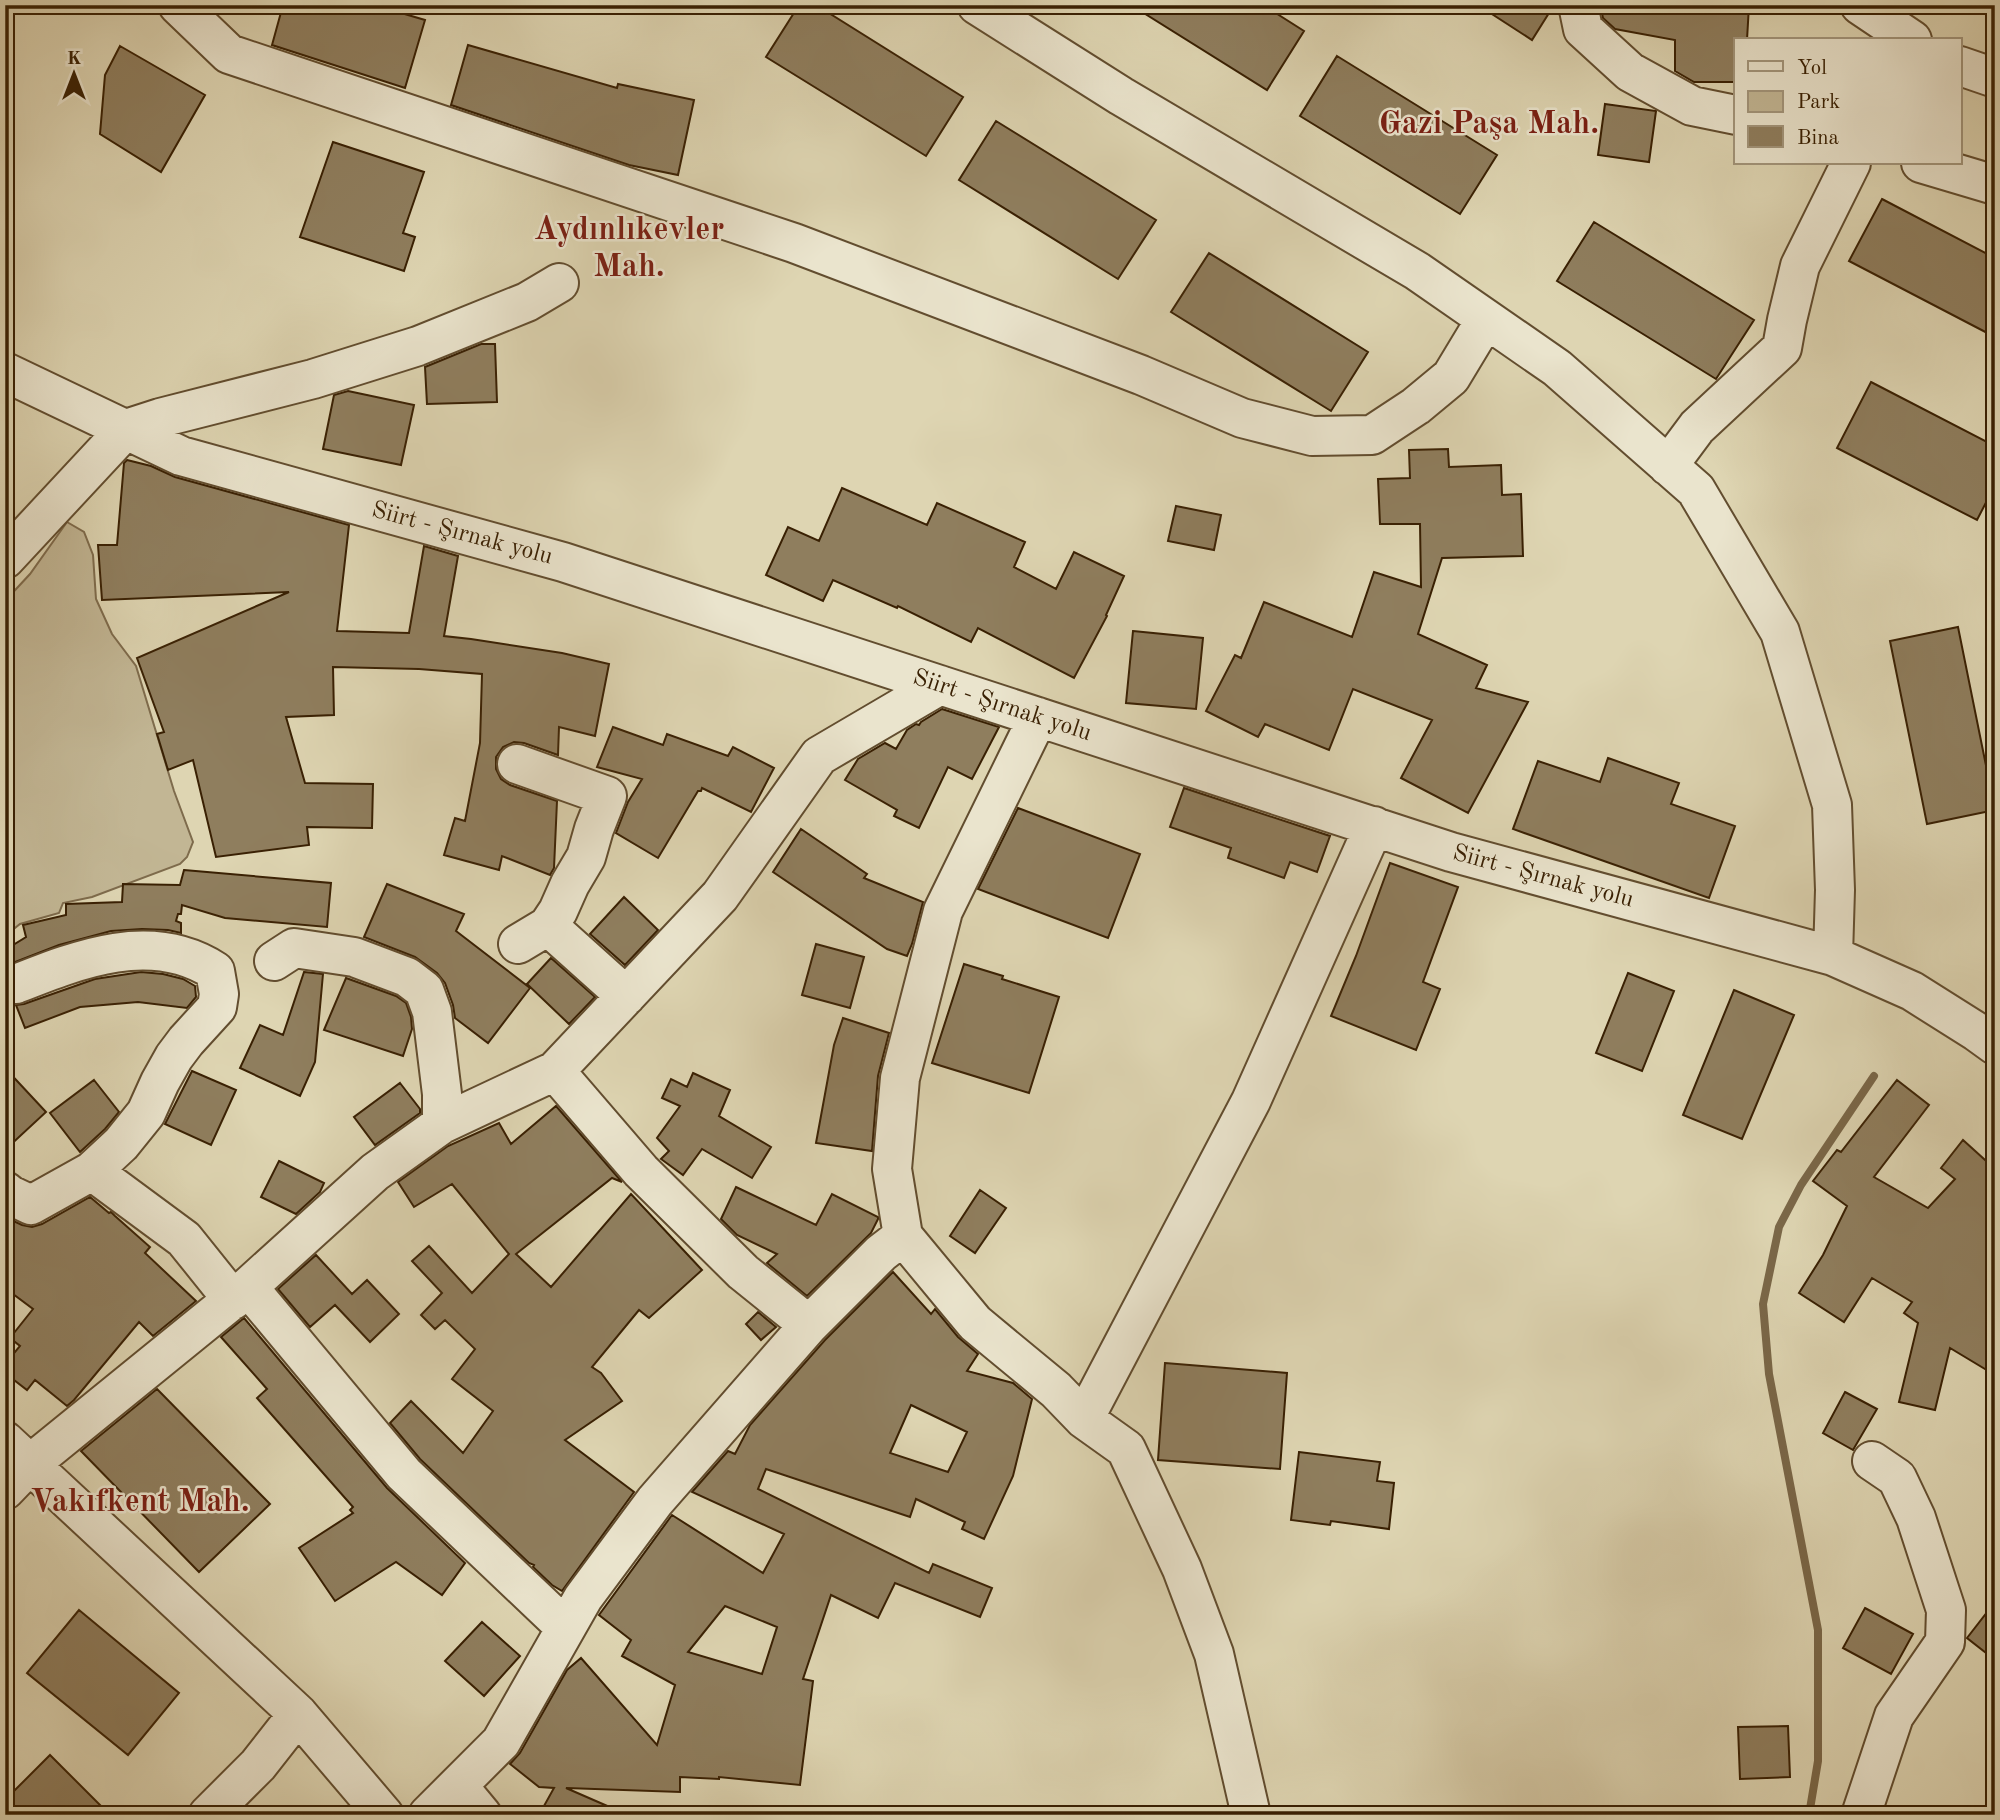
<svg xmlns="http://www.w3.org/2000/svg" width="2000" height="1820" font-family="'Old Standard TT',serif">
<rect width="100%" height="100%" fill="#ded5b2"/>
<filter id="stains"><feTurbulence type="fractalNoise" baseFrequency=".00286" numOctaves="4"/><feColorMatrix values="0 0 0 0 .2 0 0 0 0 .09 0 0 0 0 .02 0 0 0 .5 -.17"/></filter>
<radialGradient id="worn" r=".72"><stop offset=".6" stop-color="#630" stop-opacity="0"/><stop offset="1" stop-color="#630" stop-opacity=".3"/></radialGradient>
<path fill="#c2b694" stroke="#7e6b4c" stroke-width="2" d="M 67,522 L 84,532 L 93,555 L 96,599 L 112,634 L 136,666 L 174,791 L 193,842 L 187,857 L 180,864 L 92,897 L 63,903 L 59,913 L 20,924 L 5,936 L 5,601 L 30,574 Z"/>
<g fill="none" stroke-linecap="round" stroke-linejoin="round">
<path stroke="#7a6748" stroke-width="8" d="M 1809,1815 L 1818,1761 L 1818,1630 L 1769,1374 L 1763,1304 L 1779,1227 L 1801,1185 L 1874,1076"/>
</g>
<path fill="#8f7e5e" stroke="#392003" stroke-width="2" fill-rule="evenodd" d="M 283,5 L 374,5 L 425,20 L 405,88 L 272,45 Z
M 799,5 L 816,5 L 963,97 L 926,156 L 766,57 Z
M 1131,5 L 1263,5 L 1304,31 L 1267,90 Z
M 1478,5 L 1554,5 L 1532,40 Z
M 1600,5 L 1749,5 L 1747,40 L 1736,40 L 1736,82 L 1694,82 L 1675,71 L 1675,40 L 1615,29 L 1603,18 Z
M 468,45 L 617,88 L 618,84 L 694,100 L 678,175 L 629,165 L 451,105 Z
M 120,46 L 205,95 L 161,172 L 100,134 L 105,75 Z
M 1337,56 L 1497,155 L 1460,214 L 1300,116 Z
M 1605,104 L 1656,111 L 1649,162 L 1598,155 Z
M 996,121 L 1156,220 L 1118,279 L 959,180 Z
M 333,142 L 424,172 L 403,233 L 415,237 L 404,271 L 300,237 Z
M 1882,199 L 1995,258 L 1995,337 L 1849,261 Z
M 1594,222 L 1754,320 L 1716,379 L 1557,281 Z
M 1209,253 L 1368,352 L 1331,411 L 1171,312 Z
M 481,344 L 495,344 L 497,402 L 427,404 L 425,367 Z
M 1871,382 L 1995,446 L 1995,485 L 1977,520 L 1837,448 Z
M 348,391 L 414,405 L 401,465 L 323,449 L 334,395 Z
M 1448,449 L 1449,467 L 1501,465 L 1502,495 L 1521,494 L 1523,556 L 1442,558 L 1418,634 L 1487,665 L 1476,688 L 1528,702 L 1468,813 L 1401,778 L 1432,720 L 1353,689 L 1329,750 L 1265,724 L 1258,737 L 1206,711 L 1235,655 L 1241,658 L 1264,602 L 1352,637 L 1374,572 L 1421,587 L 1420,524 L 1380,524 L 1378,479 L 1410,478 L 1409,450 Z
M 127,460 L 151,466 L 175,477 L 349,525 L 337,631 L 409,633 L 424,546 L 458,556 L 444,636 L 471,639 L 562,653 L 609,664 L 595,736 L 559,727 L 558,755 L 524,743 L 514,742 L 503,747 L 496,757 L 496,769 L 501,779 L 510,785 L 557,801 L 554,868 L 550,875 L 502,856 L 499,870 L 444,855 L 455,818 L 465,821 L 480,743 L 482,674 L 419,669 L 333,667 L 334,715 L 286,717 L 305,783 L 373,784 L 372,828 L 307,827 L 309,845 L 216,857 L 193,760 L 168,770 L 157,734 L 164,732 L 137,658 L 289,592 L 102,600 L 98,545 L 117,545 L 124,463 Z
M 842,488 L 927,525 L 937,503 L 1025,542 L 1014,567 L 1056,589 L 1074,552 L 1124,576 L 1106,615 L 1107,616 L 1074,678 L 978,628 L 971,642 L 898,606 L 897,608 L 833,580 L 823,601 L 766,575 L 788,527 L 819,541 Z
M 1176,506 L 1221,515 L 1214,550 L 1168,541 Z
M 1958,627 L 1995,810 L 1927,824 L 1890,641 Z
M 1133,631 L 1203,638 L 1196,709 L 1126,703 Z
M 942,709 L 999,727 L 972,779 L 948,767 L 919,828 L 894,816 L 897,810 L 845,780 L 858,759 L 885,743 L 896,749 L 907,730 L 916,724 L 919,725 L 921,722 Z
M 613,727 L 663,745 L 667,734 L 728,756 L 733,747 L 774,768 L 751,812 L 702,788 L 701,791 L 698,791 L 658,858 L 616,833 L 628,802 L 642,779 L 597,767 Z
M 1608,758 L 1679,783 L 1671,804 L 1735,826 L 1709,898 L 1513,829 L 1538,761 L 1600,782 Z
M 1184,788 L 1330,836 L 1317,872 L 1290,862 L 1284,878 L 1228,858 L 1231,848 L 1170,827 Z
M 1018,808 L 1140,854 L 1108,938 L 978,889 Z
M 801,829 L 867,874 L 864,878 L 923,902 L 912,944 L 907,956 L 887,949 L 773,872 Z
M 1390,863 L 1458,887 L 1423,982 L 1440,989 L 1416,1050 L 1331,1016 L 1356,956 Z
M 184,870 L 331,883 L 327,927 L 225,918 L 182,905 L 181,914 L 178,914 L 176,921 L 181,923 L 181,933 L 168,930 L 142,929 L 111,931 L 59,945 L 5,966 L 5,950 L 26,937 L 23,925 L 66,915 L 66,904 L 122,902 L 123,884 L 180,885 Z
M 387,884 L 464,914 L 456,931 L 530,988 L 488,1043 L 455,1018 L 453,1005 L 445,983 L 437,973 L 415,957 L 364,937 Z
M 624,897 L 658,930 L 625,965 L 590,934 Z
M 816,944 L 864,957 L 850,1008 L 802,995 Z
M 551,958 L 595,997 L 569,1024 L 527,984 Z
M 964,964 L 1003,976 L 1002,979 L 1059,997 L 1029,1093 L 932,1063 Z
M 141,972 L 163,974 L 183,979 L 195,986 L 196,997 L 187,1008 L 138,1002 L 80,1007 L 25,1028 L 16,1005 L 24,1004 L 95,979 Z
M 304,972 L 323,974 L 315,1062 L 300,1096 L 240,1068 L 260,1025 L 283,1035 Z
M 1628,973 L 1674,991 L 1642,1071 L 1596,1053 Z
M 346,978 L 396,996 L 406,1003 L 411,1017 L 412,1029 L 403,1056 L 324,1030 Z
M 1734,990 L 1794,1015 L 1742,1139 L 1683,1115 Z
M 843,1018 L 889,1033 L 878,1076 L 872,1151 L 816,1143 L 834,1045 Z
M 5,1068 L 46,1112 L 5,1150 Z
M 192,1071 L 236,1090 L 211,1145 L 165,1124 Z
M 693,1073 L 730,1090 L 719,1116 L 771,1147 L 752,1178 L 702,1149 L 683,1175 L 661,1159 L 669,1151 L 657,1138 L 680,1106 L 662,1098 L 671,1079 L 687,1087 Z
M 94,1080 L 119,1112 L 105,1129 L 80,1152 L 50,1113 Z
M 1897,1080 L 1929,1105 L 1874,1177 L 1928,1208 L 1955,1179 L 1941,1168 L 1963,1140 L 1995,1169 L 1995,1375 L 1950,1348 L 1935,1410 L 1899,1402 L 1918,1323 L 1904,1313 L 1912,1302 L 1872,1278 L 1844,1322 L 1799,1293 L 1823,1255 L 1847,1206 L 1813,1181 L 1837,1150 L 1841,1152 Z
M 400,1083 L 420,1109 L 420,1113 L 375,1145 L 354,1117 Z
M 556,1106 L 622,1182 L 612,1178 L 516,1254 L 551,1287 L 631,1194 L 702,1270 L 649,1318 L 639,1310 L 592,1367 L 601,1373 L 622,1401 L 565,1440 L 634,1492 L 562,1591 L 552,1585 L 533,1567 L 534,1565 L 529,1563 L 420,1459 L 390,1423 L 411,1401 L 463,1453 L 493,1411 L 452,1379 L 475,1349 L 445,1320 L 435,1329 L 421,1315 L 442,1293 L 412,1261 L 429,1246 L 472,1293 L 509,1254 L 452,1184 L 414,1207 L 398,1182 L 448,1146 L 499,1123 L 511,1144 Z
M 279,1161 L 324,1183 L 320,1192 L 296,1214 L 261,1197 Z
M 736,1187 L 816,1225 L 832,1194 L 878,1217 L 878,1219 L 871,1233 L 807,1296 L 767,1263 L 777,1254 L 737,1235 L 721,1219 Z
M 980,1190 L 1006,1208 L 975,1253 L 950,1236 Z
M 90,1197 L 109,1213 L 111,1212 L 115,1216 L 150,1247 L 145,1253 L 196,1301 L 153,1336 L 139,1322 L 74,1400 L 67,1406 L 35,1380 L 27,1390 L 5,1373 L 5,1364 L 20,1346 L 10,1338 L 33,1309 L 5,1288 L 5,1217 L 22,1225 L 32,1227 L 42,1224 Z
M 316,1255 L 352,1294 L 367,1280 L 399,1314 L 370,1342 L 335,1305 L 310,1327 L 278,1289 Z
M 893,1272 L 931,1314 L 935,1309 L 958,1337 L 978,1354 L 967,1371 L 1013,1383 L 1032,1399 L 1013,1476 L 984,1539 L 962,1529 L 965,1522 L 916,1499 L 910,1517 L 766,1469 L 758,1489 L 929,1573 L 933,1564 L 992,1588 L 980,1617 L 895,1583 L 878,1618 L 831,1595 L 803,1679 L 813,1681 L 800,1785 L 719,1777 L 719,1779 L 680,1777 L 680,1792 L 566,1788 L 628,1815 L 539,1815 L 554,1788 L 539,1787 L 510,1764 L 520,1753 L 567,1670 L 581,1658 L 657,1745 L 675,1685 L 622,1656 L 631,1640 L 599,1615 L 672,1515 L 763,1573 L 784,1534 L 692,1492 L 728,1451 L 735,1454 L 750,1425 L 825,1340 ZM 911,1405 L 967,1432 L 948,1472 L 890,1453 ZM 725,1606 L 777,1627 L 762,1674 L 688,1652 Z
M 758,1312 L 776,1327 L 761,1340 L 746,1324 Z
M 244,1318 L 387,1488 L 465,1563 L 442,1595 L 396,1562 L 335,1601 L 299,1548 L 353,1513 L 350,1510 L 353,1507 L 257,1398 L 267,1389 L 221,1337 Z
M 1165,1363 L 1287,1373 L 1280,1469 L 1158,1460 Z
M 157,1389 L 270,1504 L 199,1572 L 81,1451 Z
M 1845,1392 L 1877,1409 L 1853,1450 L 1823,1433 Z
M 1299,1452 L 1380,1462 L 1377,1481 L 1394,1483 L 1389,1529 L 1331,1521 L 1330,1525 L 1291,1520 Z
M 1995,1602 L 1995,1660 L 1967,1638 Z
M 1865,1608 L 1913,1634 L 1891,1674 L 1843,1648 Z
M 79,1610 L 179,1693 L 128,1755 L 27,1673 Z
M 482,1622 L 520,1656 L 484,1696 L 445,1661 Z
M 1788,1726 L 1790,1777 L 1740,1779 L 1738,1727 Z
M 50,1755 L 110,1815 L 5,1815 L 5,1800 Z"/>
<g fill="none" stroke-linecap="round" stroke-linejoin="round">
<g stroke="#624d2f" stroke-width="42">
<path id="minor" d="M 178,5 L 229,54 L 794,243 L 1141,375 L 1242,418 L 1312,436 L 1372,435 L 1416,406 L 1451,377 L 1486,319
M 977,5 L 1121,96 L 1417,271 L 1557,368 L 1696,490 L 1780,632 L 1832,805 L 1835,890 L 1833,956
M 1578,5 L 1583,29 L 1630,72 L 1692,106 L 1736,115
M 1860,5 L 1912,40
M 1960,66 L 1995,78
M 1921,163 L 1995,185
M 5,372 L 181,456 L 563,562 L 1451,852 L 1833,956 L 1912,991 L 1977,1032 L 1995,1045
M 1668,466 L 1697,427 L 1782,348 L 1787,320 L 1800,266 L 1851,163
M 5,559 L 126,429 L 160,418 L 313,379 L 418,346 L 527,302 L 559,283
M 517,764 L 607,796 L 594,829 L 586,857 L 570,884 L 558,911 L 548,926 L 518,944
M 548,926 L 626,996
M 274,961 L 294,948 L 354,957 L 407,977 L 424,990 L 432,1012 L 442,1094 L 442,1124
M 555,1071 L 641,1171 L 743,1272 L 809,1325
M 92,1171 L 184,1239 L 233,1300
M 5,1191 L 10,1195 L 31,1205 L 92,1171 L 121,1144 L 146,1113 L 160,1082 L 174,1057 L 186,1041 L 217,1007 L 219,994 L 215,971 C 152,930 79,959 16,984
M 903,1236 L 892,1169 L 900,1078 L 943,911 L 1038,717
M 248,1287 L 404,1474 L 566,1628
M 1084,1419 L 1251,1101 L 1374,826
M 5,1441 L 298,1714 L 384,1815
M 5,1490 L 29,1465 L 248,1287 L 375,1172 L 442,1124 L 555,1071 L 720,896 L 819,756 L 940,685
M 458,1786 L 482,1815
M 208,1815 L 258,1765 L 298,1714
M 428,1815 L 501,1742 L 583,1598 L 655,1501 L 809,1325 L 881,1253 L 903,1236 L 975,1323 L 1056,1390 L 1084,1419 L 1126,1449 L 1182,1569 L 1214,1654 L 1251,1815
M 1861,1815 L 1894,1716 L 1945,1642 L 1946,1610 L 1916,1518 L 1897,1478 L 1872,1461"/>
</g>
<use href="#minor" stroke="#eae4cd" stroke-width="38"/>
</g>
<g text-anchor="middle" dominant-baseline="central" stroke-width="5" stroke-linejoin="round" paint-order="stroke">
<g font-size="24" fill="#392003" stroke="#eae4cd">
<text transform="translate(462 534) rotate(15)">Siirt - Şırnak yolu</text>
<text transform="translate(1002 706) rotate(18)">Siirt - Şırnak yolu</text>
<text transform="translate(1543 877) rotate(15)">Siirt - Şırnak yolu</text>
</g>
<g font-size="32" font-weight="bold" fill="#7a1f14" stroke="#eae4cd">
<text x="1489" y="125">Gazi Paşa Mah.</text>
<text x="629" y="231">Aydınlıkevler<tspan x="629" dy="37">Mah.</tspan></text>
<text x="140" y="1503">Vakıfkent Mah.</text>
</g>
</g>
<rect width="2000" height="1820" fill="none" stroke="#ded5b2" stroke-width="28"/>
<rect x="7" y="7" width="1986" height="1806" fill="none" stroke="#392003" stroke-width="3.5"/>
<rect x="14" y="14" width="1972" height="1792" fill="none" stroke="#392003" stroke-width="2"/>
<rect x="1734" y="38" width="228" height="126" fill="#eae4cd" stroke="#a3967c" stroke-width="2"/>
<rect x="1748" y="61" width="35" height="10" fill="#eae4cd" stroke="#a3967c" stroke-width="2"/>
<text x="1797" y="74" font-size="21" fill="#392003">Yol</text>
<rect x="1748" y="91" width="35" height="21" fill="#c2b694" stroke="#a3967c" stroke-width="2"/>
<text x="1797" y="108" font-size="21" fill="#392003">Park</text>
<rect x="1748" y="126" width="35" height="21" fill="#8f7e5e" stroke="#a3967c" stroke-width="2"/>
<text x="1797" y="144" font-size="21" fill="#392003">Bina</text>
<g transform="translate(74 74)" stroke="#eae4cd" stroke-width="5" paint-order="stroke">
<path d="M0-5L12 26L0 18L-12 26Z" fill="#392003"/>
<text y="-10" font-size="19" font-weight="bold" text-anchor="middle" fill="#392003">K</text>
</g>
<rect width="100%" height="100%" filter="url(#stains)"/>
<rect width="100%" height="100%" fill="url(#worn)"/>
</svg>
